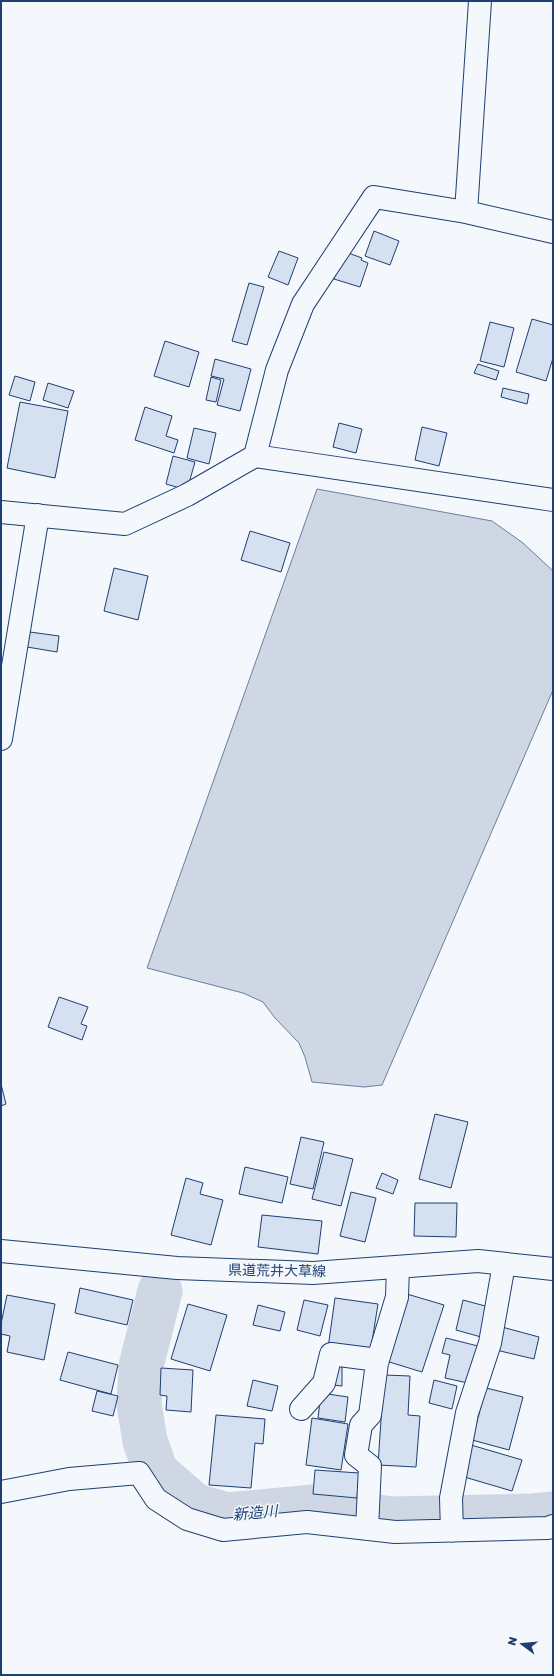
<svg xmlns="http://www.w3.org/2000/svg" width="554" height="1676" font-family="'Golos Text','Noto Sans JP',sans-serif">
<rect width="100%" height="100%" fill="#f4f7fb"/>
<path fill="#cfd7e4" stroke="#687fa3" d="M 317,489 L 492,521 L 523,543 L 553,571 L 553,690 L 382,1085 L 364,1087 L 312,1082 L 305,1057 L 299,1043 L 275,1018 L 263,1002 L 243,993 L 147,968 Z"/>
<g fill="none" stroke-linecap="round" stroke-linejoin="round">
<path stroke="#cfd7e4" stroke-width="45" d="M 160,1291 L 141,1366 L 139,1404 L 145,1441 L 156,1472 L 195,1506 L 227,1515 L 313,1507 L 391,1519 L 532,1516 L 553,1514"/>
</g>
<path fill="#d5e0f0" stroke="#1d3f73" d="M 374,231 L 399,241 L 390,265 L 365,256 Z
M 279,251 L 298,258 L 288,285 L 268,277 Z
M 343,251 L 362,258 L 361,260 L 368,263 L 360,287 L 334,279 Z
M 249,283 L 264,287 L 247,345 L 232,341 Z
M 532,319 L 553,325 L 553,358 L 546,381 L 516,372 Z
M 490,322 L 514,328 L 504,367 L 480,361 Z
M 165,341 L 199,352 L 189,387 L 154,376 Z
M 215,359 L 251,369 L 240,411 L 217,405 L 224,379 L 211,376 Z
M 478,364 L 499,371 L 496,380 L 474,373 Z
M 15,376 L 35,382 L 30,401 L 9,395 Z
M 211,377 L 221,380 L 216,402 L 206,400 Z
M 48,383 L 74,391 L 68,408 L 43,400 Z
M 503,388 L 529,394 L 527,404 L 501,397 Z
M 20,402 L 68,411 L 55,478 L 7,468 Z
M 145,407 L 172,416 L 166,436 L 178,440 L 174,453 L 135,440 Z
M 339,423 L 362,429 L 356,453 L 333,447 Z
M 422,427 L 447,433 L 439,466 L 415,460 Z
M 194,428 L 216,433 L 209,464 L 187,458 Z
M 173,456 L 195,462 L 187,490 L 166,484 Z
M 250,531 L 290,543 L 281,572 L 241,560 Z
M 114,568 L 148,576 L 138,620 L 104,611 Z
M 30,632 L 59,636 L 57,652 L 27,647 Z
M 59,997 L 88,1007 L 81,1024 L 87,1026 L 82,1040 L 48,1027 Z
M 1,1084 L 6,1104 L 1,1106 Z
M 435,1114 L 468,1122 L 451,1188 L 419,1179 Z
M 301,1137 L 324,1142 L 313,1189 L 290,1184 Z
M 324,1152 L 353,1159 L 341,1206 L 312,1199 Z
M 245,1167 L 288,1177 L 282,1203 L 239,1194 Z
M 382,1173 L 398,1180 L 393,1194 L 376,1188 Z
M 186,1178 L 203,1183 L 200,1194 L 223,1200 L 211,1245 L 171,1235 Z
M 351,1192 L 376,1198 L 365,1242 L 340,1236 Z
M 415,1203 L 457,1203 L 456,1237 L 414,1236 Z
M 262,1215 L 322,1221 L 318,1254 L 258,1247 Z
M 80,1288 L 133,1300 L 127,1325 L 75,1313 Z
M 407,1294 L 444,1305 L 422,1372 L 386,1361 Z
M 7,1295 L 55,1304 L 44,1360 L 7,1352 L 10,1336 L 1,1334 L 1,1324 Z
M 335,1298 L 378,1304 L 370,1354 L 328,1348 Z
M 304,1300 L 328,1305 L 320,1336 L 297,1330 Z
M 463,1300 L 489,1307 L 481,1337 L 456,1330 Z
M 188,1304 L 227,1315 L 210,1371 L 171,1359 Z
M 258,1305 L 285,1312 L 280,1331 L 253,1325 Z
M 502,1327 L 539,1337 L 534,1359 L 496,1350 Z
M 446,1338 L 478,1346 L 468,1383 L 445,1378 L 450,1355 L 442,1353 Z
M 68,1352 L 118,1365 L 111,1394 L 60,1380 Z
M 334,1366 L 342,1366 L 342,1386 L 333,1385 Z
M 161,1368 L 193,1370 L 191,1412 L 166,1410 L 167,1396 L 160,1395 Z
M 384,1375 L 410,1376 L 408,1415 L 420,1416 L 416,1467 L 378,1465 Z
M 253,1380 L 278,1386 L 272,1411 L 247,1406 Z
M 434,1380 L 457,1386 L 452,1409 L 429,1403 Z
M 486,1388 L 523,1397 L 509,1450 L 472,1440 Z
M 97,1391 L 118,1396 L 113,1416 L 92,1411 Z
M 321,1393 L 348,1397 L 345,1422 L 318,1418 Z
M 216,1415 L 265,1419 L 263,1444 L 255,1443 L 251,1488 L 209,1485 Z
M 312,1418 L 348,1424 L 341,1470 L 306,1465 Z
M 471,1445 L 522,1460 L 512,1491 L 461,1476 Z
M 315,1470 L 359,1473 L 357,1498 L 313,1494 Z"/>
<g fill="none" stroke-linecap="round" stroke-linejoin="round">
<g stroke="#1d3f73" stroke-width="24">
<path id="minor" d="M 466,212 L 480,1
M 255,456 L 277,370 L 303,304 L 374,197 L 466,212 L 553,232
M 1,512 L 125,524 L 187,495 L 255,456 L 553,500
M 1,739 L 38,515
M 301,1409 L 324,1383 L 331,1354 L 378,1360
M 1,1492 L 69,1479 L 139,1473 L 156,1499 L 187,1519 L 223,1530 L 307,1522 L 395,1532 L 548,1528 L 553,1526
M 367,1529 L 370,1466 L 356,1455 L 361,1425 L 370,1415 L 377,1363 L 397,1297 L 398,1267
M 452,1531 L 451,1498 L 467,1413 L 490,1343 L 504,1264"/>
</g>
<g stroke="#1d3f73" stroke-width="24">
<path id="major" d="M 1,1251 L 177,1268 L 313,1273 L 478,1261 L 553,1269"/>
</g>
<use href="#minor" stroke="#f4f7fb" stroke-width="22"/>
<use href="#major" stroke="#f4f7fb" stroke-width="22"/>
</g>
<g text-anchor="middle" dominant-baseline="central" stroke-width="3" stroke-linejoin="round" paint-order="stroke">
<g font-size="14" fill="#1d3f73" stroke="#f4f7fb">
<text transform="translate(277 1270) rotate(1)">県道荒井大草線</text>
</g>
<g font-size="15" font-style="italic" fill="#1d3f73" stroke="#f4f7fb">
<text transform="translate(255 1512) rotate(-5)">新造川</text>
</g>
</g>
<rect width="554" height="1676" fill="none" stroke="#1d3f73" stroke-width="4"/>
<g transform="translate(522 1644) rotate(286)" stroke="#f4f7fb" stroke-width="3" paint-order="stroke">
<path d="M0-3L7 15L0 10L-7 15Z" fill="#1d3f73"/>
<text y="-6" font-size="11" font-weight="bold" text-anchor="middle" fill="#1d3f73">N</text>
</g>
</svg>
